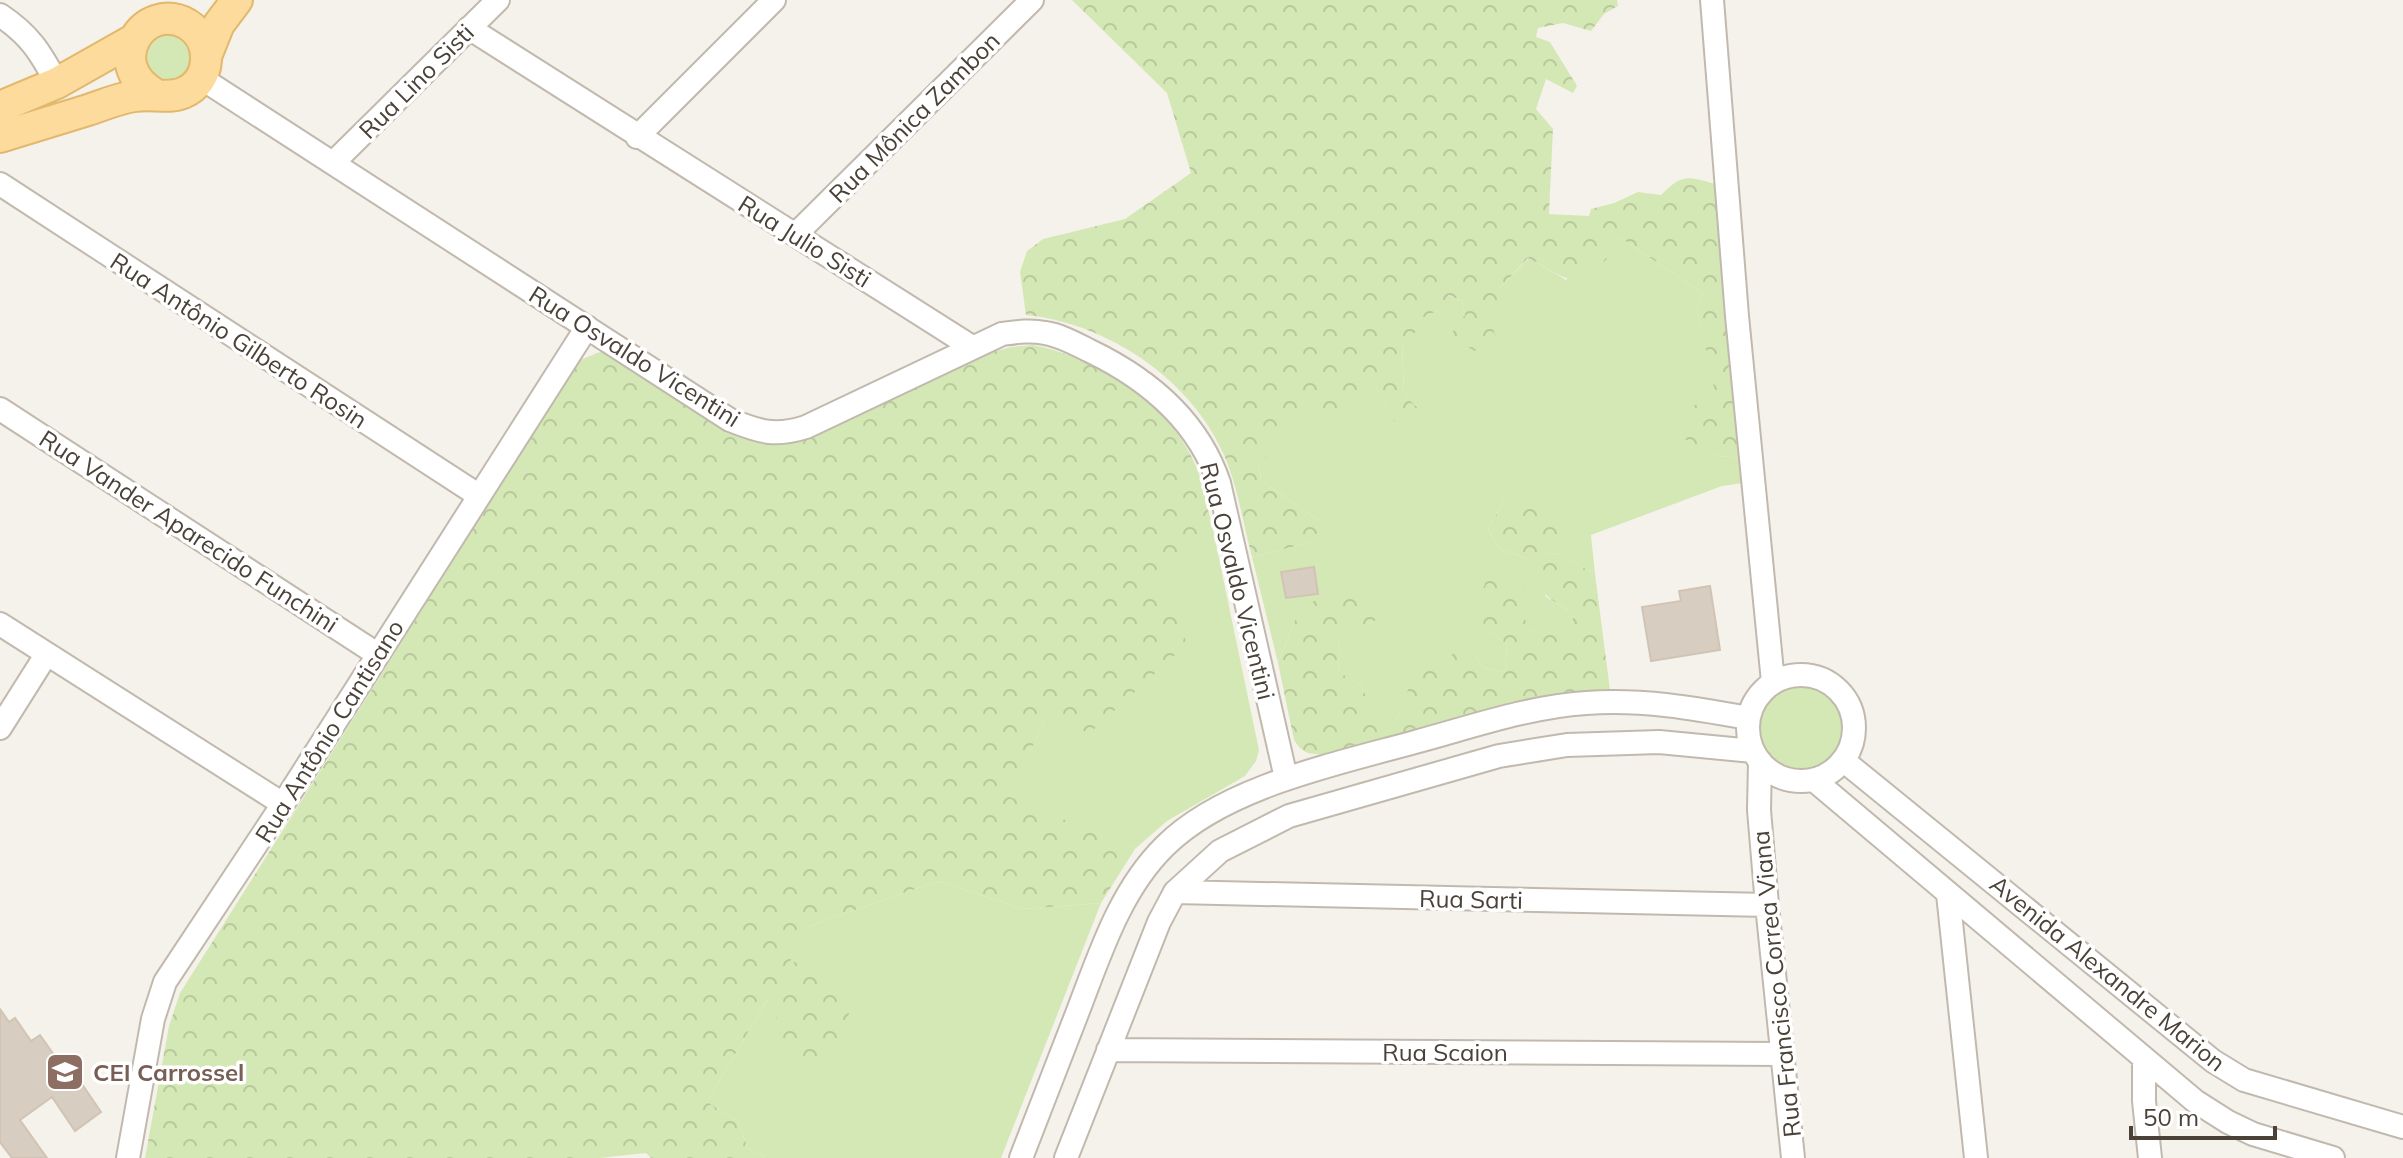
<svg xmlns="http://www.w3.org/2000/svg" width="2403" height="1158" font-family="Mulish,sans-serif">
<defs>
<pattern id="forest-crowns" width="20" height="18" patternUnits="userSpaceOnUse" patternTransform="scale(2)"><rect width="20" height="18" fill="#d4e8b5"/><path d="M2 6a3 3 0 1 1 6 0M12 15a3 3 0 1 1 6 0" fill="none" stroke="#b8c89c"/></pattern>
</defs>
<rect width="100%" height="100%" fill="#f5f2eb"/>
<path fill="#d4e8b5" d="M 176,32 L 195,49 L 190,75 L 165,84 L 145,68 L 143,51 L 152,37 Z
M 1606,235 L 1624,240 L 1702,293 L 1697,309 L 1717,397 L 1707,455 L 1740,458 L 1743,483 L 1722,486 L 1591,535 L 1595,574 L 1559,554 L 1545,553 L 1504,501 L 1488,529 L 1499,549 L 1534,561 L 1546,597 L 1572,613 L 1573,623 L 1531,631 L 1520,612 L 1486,629 L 1507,644 L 1505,672 L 1484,668 L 1474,655 L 1444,667 L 1417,669 L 1396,721 L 1383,727 L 1359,683 L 1338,673 L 1340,638 L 1378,619 L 1296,618 L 1278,663 L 1252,557 L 1309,543 L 1318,520 L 1261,480 L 1259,464 L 1297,422 L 1300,404 L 1370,375 L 1393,420 L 1419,409 L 1404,395 L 1402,341 L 1418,320 L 1446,306 L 1447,295 L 1462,301 L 1465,316 L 1490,318 L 1499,289 L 1529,258 L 1566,280 Z
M 1212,525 L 1259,750 L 1256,761 L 1245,776 L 1167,821 L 1135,849 L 1009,798 L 1045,719 L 1175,610 L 1155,591 Z
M1757 728a44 44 0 1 1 88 0a44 44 0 1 1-88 0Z
M 938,881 L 1023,909 L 1101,903 L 1001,1158 L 769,1158 L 748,1149 L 738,1121 L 707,1102 L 767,1000 L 776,1008 L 831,986 L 788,963 L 810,926 Z"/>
<path fill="url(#forest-crowns)" d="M 1072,0 L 1617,0 L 1618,6 L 1604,14 L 1591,31 L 1563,23 L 1538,28 L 1536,37 L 1550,42 L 1577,86 L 1573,93 L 1546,79 L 1536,109 L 1553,129 L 1549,214 L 1589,216 L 1591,209 L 1614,203 L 1638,192 L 1661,195 C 1682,174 1687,176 1715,184 L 1740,458 L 1707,455 L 1685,439 L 1682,421 L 1693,406 L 1716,397 L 1697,309 L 1702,293 L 1624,240 L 1606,236 L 1607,259 C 1571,293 1566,277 1528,258 L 1499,289 L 1507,298 L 1505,309 L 1490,318 L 1496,338 L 1475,351 L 1452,338 L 1455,321 L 1465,316 L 1462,301 L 1448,295 L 1447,306 L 1418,320 L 1415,333 L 1402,341 L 1404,395 L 1419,409 L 1417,423 L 1406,429 L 1393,420 L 1370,376 L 1359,380 L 1352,412 L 1331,418 L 1313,400 L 1300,404 L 1298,422 L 1259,464 L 1261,480 L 1318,520 L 1321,528 L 1309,543 L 1252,557 C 1243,524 1238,487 1224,455 C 1191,379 1107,323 1026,315 L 1020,272 L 1027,251 L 1043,239 L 1125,219 L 1191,173 L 1167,93 Z
M 1033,345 C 1099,358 1173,405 1198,471 C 1204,488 1207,507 1212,525 L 1156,591 L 1175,610 L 1187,644 L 1090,733 L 1045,719 L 1010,797 L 1135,849 L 1101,903 L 1023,909 L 938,881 L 810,926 L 789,963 L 816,960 L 829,972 L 831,986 L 842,987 L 852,1002 L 842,1040 L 808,1062 C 788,1050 775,1031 776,1009 L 767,1000 L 707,1102 L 738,1121 L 748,1149 L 769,1158 L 651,1158 L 646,1153 L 600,1158 L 145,1158 L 169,1026 L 180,993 L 580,360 L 605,350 L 736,435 L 761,444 L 788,444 L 813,436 L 984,354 L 1012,347 Z
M 1522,498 C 1544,503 1552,514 1558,535 L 1546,553 L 1559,554 L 1595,574 L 1610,690 L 1530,699 L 1324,754 C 1309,755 1302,753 1294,740 L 1278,663 L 1296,618 L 1312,602 L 1346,588 L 1366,589 L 1378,600 L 1378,619 L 1340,639 L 1338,672 L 1359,683 L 1383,726 L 1396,721 L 1416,669 L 1431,661 L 1444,667 L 1457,647 L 1474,655 L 1484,668 L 1505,672 L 1507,644 L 1486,629 L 1477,607 L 1489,572 L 1508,573 L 1524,588 L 1521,612 L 1531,631 L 1573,622 L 1572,613 C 1548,598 1533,591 1534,561 L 1499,549 L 1488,529 L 1504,501 Z"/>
<path fill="#d7cdc1" stroke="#d2c4b4" stroke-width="2" d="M 1314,567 L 1318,594 L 1286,598 L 1281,572 Z
M 1710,586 L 1720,650 L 1651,661 L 1642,607 L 1681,601 L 1679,591 Z
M 0,1009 L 9,1022 L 15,1018 L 31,1041 L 40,1035 L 64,1069 L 69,1065 L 101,1112 L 75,1131 L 52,1097 L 20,1120 L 47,1158 L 12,1158 L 0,1142 Z"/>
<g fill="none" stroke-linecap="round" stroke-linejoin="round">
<g stroke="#c1b9ae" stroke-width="26">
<path id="minor" d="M 1712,0 L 1737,316 L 1773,682
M 0,15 C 30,35 40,52 57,83
M 469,28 L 972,347
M 201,78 L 730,420 C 760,432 775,437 806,427 L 1002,334 C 1017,332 1030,330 1045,333 C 1060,335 1076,344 1090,351 C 1148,379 1198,421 1219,483 L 1286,778
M 637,137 L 774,0
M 334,162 L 498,0
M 0,184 L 478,495
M 796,234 L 1032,0
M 0,409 L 377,654
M 0,624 L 283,804
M1748 728a53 53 0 1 1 106 0a53 53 0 1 1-106 0Z
M 0,728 L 46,655
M 1760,761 L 1759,810 L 1767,905 L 1793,1158
M 1844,761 L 2213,1061 L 2244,1080 L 2403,1127
M 1814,780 L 2195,1101 L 2228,1122 L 2253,1134 L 2333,1158
M 1175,892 L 1767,905
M 1948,894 L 1976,1158
M 1108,1050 L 1782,1054
M 2144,1060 L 2144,1101 L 2150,1158
M 128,1158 L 153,1019 L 165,982 L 283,804 L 587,327
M 1021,1158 C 1040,1109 1059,1060 1078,1011 C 1100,954 1120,890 1165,846 C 1224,787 1336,764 1415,742 C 1471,727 1527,707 1586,703 C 1642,699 1693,708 1748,718
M 1066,1158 L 1159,922 L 1175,892 L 1220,851 L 1289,816 L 1499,756 L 1567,745 L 1659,742 L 1753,751"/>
</g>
<g stroke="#e2b86c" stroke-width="34">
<path id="major" d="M 207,54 L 219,24 L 237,0
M 0,107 L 57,83 L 133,40
M 0,137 C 29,128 59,119 88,110 C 103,105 119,98 135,96 C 151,93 168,99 183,93 C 212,81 214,40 187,24 C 144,0 102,64 155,94"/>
</g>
<use href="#minor" stroke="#fff" stroke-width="22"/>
<use href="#major" stroke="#fcdb9d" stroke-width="30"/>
</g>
<defs>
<g id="school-square" transform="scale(2)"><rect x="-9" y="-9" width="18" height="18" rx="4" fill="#8d6e63" stroke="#fff"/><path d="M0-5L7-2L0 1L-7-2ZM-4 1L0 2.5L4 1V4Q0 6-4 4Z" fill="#fff"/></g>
</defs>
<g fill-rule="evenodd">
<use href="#school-square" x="65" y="1072"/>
</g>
<g text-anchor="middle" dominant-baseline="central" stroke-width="7" stroke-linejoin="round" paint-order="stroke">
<g font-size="24" fill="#4a4239" stroke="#fff">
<text transform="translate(416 81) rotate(-45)">Rua Lino Sisti</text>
<text transform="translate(914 117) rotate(-45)">Rua Mônica Zambon</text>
<text transform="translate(805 241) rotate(32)">Rua Julio Sisti</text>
<text transform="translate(239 340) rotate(33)">Rua Antônio Gilberto Rosin</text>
<text transform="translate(635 356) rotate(32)">Rua Osvaldo Vicentini</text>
<text transform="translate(189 531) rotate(33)">Rua Vander Aparecido Funchini</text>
<text transform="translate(1238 581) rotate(76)">Rua Osvaldo Vicentini</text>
<text transform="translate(329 731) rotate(-58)">Rua Antônio Cantisano</text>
<text transform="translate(1471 899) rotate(1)">Rua Sarti</text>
<text transform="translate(2108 973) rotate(39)">Avenida Alexandre Marion</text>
<text transform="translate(1776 984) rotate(-96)">Rua Francisco Correa Viana</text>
<text x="1445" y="1052">Rua Scaion</text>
</g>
<g font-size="24" font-weight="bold" fill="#785e54" stroke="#fff" text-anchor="start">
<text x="93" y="1072">CEI Carrossel</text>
</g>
</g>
<path d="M2131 1126v12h144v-12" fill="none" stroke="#4a4239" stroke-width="4"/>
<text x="2143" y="1126" font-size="24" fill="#4a4239" stroke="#ffffff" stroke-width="6" paint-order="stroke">50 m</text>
</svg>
